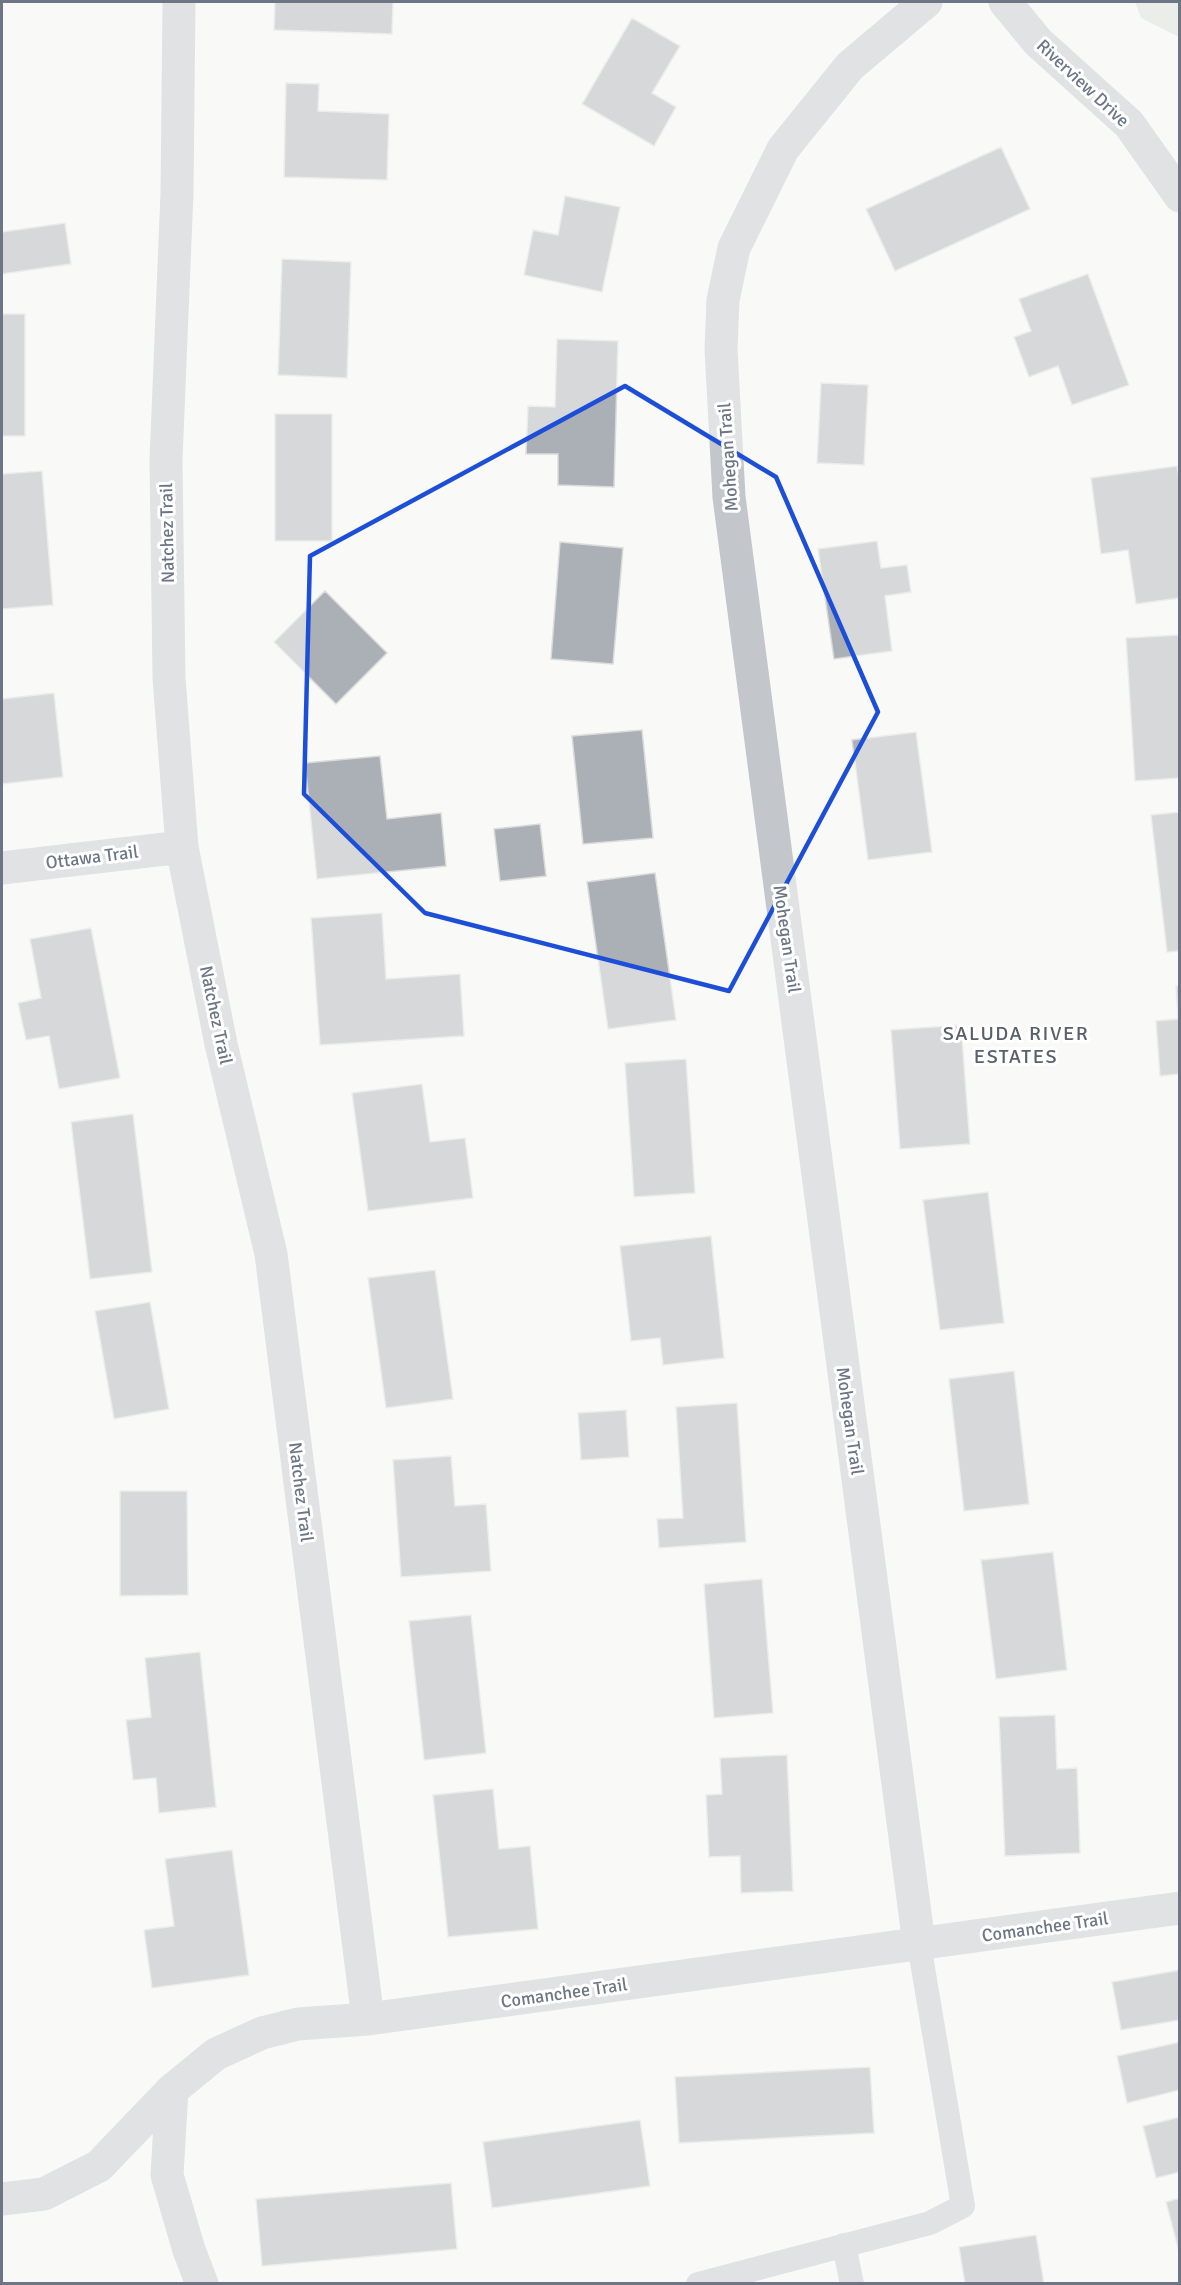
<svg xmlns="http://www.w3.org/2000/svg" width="1181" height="2285" font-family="Signika,sans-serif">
<rect width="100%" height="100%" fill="#f9f9f8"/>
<path fill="#d9ded7" d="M 1135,2 L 1179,2 L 1179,37 L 1141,18 Z"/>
<path fill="#abb0b7" stroke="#dbdbda" stroke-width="1.5" d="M 275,2 L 393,2 L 392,34 L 274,30 Z
M 632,18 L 680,46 L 652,93 L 676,107 L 654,146 L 582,104 Z
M 286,83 L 319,84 L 318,111 L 389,114 L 387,180 L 284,177 Z
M 1001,147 L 1030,209 L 895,271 L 866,209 Z
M 565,196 L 620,207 L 602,292 L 524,275 L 533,230 L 558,235 Z
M 65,223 L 71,264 L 2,274 L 2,232 Z
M 282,259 L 351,262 L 347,378 L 278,375 Z
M 1088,274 L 1129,385 L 1072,405 L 1058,366 L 1029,377 L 1014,337 L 1031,331 L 1019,299 Z
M 2,314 L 25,314 L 25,436 L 2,436 Z
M 557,339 L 618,341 L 614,487 L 558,485 L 558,454 L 526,454 L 528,406 L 555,407 Z
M 821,383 L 868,385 L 864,465 L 817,463 Z
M 275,414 L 332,414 L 332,541 L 275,541 Z
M 1177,466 L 1180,484 L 1180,598 L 1136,604 L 1128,550 L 1101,554 L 1091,478 Z
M 42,471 L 53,605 L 2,609 L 2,474 Z
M 877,541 L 881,568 L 907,565 L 911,592 L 885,596 L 892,651 L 834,659 L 818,549 Z
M 560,542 L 623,548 L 613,664 L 551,659 Z
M 325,591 L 387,653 L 336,704 L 274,642 Z
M 1180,635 L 1180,778 L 1135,781 L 1126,638 Z
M 54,693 L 63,777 L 2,784 L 2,699 Z
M 642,730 L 653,838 L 583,844 L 572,736 Z
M 916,732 L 932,852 L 868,860 L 852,740 Z
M 380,756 L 387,819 L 441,813 L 446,866 L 317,879 L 305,763 Z
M 1180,812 L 1180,951 L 1167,952 L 1151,815 Z
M 540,824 L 546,876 L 500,881 L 494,829 Z
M 655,873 L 676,1020 L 608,1029 L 587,882 Z
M 382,913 L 386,979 L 460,974 L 464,1036 L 320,1045 L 311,918 Z
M 91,928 L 120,1078 L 59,1089 L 49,1036 L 26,1040 L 18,1003 L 41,998 L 30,939 Z
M 1176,986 L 1180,986 L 1180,1074 L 1160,1076 L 1156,1021 L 1178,1019 Z
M 961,1025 L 970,1144 L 900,1149 L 891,1030 Z
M 686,1059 L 695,1193 L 634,1197 L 625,1063 Z
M 422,1084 L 430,1142 L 465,1138 L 473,1198 L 368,1211 L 352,1093 Z
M 133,1114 L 152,1272 L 90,1279 L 71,1122 Z
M 988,1192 L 1004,1323 L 940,1330 L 923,1200 Z
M 711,1236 L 724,1358 L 663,1365 L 660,1338 L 631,1341 L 620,1246 Z
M 435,1270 L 453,1399 L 386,1408 L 368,1278 Z
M 150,1302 L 169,1409 L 114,1419 L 95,1311 Z
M 1014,1371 L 1029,1504 L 964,1511 L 949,1379 Z
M 737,1403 L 746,1542 L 659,1548 L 657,1519 L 683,1518 L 676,1407 Z
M 626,1410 L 629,1457 L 581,1460 L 578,1413 Z
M 451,1456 L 455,1506 L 486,1504 L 491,1571 L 401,1577 L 393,1460 Z
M 120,1491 L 187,1491 L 188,1595 L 120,1596 Z
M 1053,1552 L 1067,1670 L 996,1679 L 981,1560 Z
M 762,1579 L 773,1713 L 714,1718 L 704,1584 Z
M 471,1615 L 486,1753 L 424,1760 L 409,1621 Z
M 200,1652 L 216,1807 L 159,1813 L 156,1778 L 133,1780 L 126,1720 L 151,1717 L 145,1658 Z
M 1055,1715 L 1057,1769 L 1077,1768 L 1080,1853 L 1005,1856 L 999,1717 Z
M 787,1755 L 793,1891 L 741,1893 L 740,1856 L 709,1857 L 706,1795 L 722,1794 L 720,1758 Z
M 493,1789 L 499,1849 L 530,1846 L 538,1929 L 448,1937 L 433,1795 Z
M 232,1850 L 249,1975 L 152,1988 L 144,1930 L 174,1926 L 165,1859 Z
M 1180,1970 L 1180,2020 L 1121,2030 L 1112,1982 Z
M 1180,2042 L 1180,2090 L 1127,2103 L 1117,2056 Z
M 870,2067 L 874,2133 L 679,2143 L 675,2077 Z
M 1180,2117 L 1180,2172 L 1156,2178 L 1143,2126 Z
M 640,2120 L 650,2186 L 492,2208 L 483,2142 Z
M 451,2183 L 457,2249 L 262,2266 L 256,2199 Z
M 1180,2198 L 1180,2252 L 1179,2252 L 1166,2202 Z
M 1036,2235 L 1044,2284 L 965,2284 L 959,2247 Z"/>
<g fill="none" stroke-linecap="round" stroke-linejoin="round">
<path stroke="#c3c6ca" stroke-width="24" d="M 844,2245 L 852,2284
M 698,2284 L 930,2223 L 963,2206 L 919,1944"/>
<path stroke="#c3c6ca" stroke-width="33" d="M 179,2 L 177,193 L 166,460 L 169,678 L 182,847 L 221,1044 L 271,1254 L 368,2019
M 1005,2 L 1038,42 L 1129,124 L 1180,196
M 2,868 L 182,847
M 919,1944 L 729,497 L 721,349 L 723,300 L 734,248 L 783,149 L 850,66 L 926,2
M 172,2090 L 167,2175 L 189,2250 L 202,2284
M 2,2199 L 44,2194 L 99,2166 L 172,2090 L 216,2054 L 262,2033 L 298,2024 L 368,2019 L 1180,1908"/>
</g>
<path d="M0 0H1181V2285H0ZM 625,386 L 776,477 L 878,712 L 729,991 L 425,913 L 304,794 L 310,556 Z" fill="#f9f9f8" fill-opacity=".55" fill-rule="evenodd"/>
<path fill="none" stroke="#1d4ed8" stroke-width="4.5" stroke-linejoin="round" d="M 625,386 L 776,477 L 878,712 L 729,991 L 425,913 L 304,794 L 310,556 Z"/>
<g text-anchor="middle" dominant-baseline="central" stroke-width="6" stroke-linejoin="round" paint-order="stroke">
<g font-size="18" fill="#6c7685" stroke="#fff">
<text transform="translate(1083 83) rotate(43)">Riverview Drive</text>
<text transform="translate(728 457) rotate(-94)">Mohegan Trail</text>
<text transform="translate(167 533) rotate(-91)">Natchez Trail</text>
<text transform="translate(92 857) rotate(-7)">Ottawa Trail</text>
<text transform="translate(787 939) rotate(82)">Mohegan Trail</text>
<text transform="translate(216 1015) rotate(78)">Natchez Trail</text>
<text transform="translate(850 1421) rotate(82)">Mohegan Trail</text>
<text transform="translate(301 1492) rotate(83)">Natchez Trail</text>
<text transform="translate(1045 1927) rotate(-8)">Comanchee Trail</text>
<text transform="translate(564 1993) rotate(-8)">Comanchee Trail</text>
</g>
<g font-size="20" letter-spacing="1.5" fill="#59606b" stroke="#fff">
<text x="1016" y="1033">SALUDA RIVER<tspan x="1016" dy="23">ESTATES</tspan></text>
</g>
</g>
<rect width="1181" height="2285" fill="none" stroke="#6c7685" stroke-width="6"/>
</svg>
